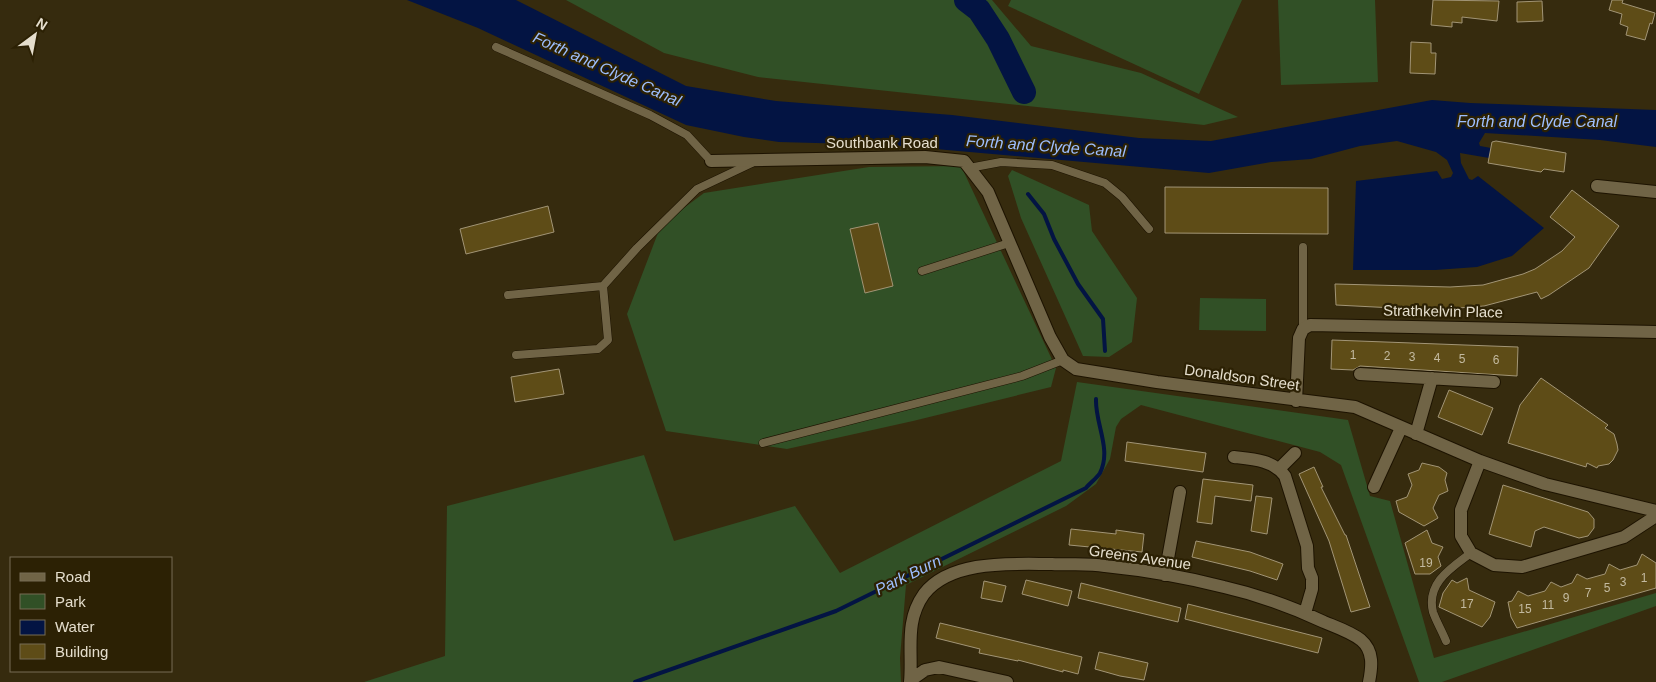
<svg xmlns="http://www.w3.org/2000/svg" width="1656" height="682" font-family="Helvetica,sans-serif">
<rect width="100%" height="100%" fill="#362b0e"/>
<path fill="#315026" d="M 566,0 L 992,0 L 1031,46 L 1141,73 L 1238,117 L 1204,125 L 758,77 L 664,53 Z
M 1011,0 L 1242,0 L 1199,94 L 1008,6 Z
M 1278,0 L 1375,0 L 1378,82 L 1281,85 Z
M 961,166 L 1056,368 L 1051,387 L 913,421 L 787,449 L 666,431 L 627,314 L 661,225 L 704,193 L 869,167 Z
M 1012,170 L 1089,205 L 1092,231 L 1137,298 L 1132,342 L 1109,357 L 1083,356 L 1021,218 L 1008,176 Z
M 1200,298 L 1266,299 L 1266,331 L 1199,330 Z
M 1077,382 L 1348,420 L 1370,496 L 1390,501 L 1434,658 L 1656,593 L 1656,606 L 1442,682 L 1419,682 L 1341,465 L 1320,452 L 1141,405 L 1121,419 L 1116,427 L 1110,459 L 1096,484 L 1066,506 L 906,585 L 900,658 L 901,682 L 364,682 L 445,656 L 447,506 L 644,455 L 674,541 L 795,506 L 840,573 L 1061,461 Z"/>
<path fill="#031443" d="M 407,0 L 516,0 L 686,86 L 776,101 L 952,115 L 1139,138 L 1211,141 L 1432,100 L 1470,103 L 1656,110 L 1656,147 L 1600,140 L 1485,133 L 1479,143 L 1480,146 L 1491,148 L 1489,158 L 1460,153 L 1461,163 L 1469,179 L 1472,180 L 1478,176 L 1544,228 L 1512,256 L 1477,267 L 1435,270 L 1353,270 L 1356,181 L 1437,171 L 1442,179 L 1451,177 L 1453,173 L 1447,160 L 1436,152 L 1397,141 L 1360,146 L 1311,159 L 1271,162 L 1209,173 L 890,145 L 779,142 L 744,137 L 686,125 L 478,28 Z"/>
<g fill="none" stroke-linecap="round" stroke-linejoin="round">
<path stroke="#031443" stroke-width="4" d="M 1028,194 L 1044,214 L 1054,239 L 1078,284 L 1103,319 L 1105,351
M 635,682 L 836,611 L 1086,488 C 1090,483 1097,478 1100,473 C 1112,449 1095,424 1096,399"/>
<path stroke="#031443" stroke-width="24" d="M 966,0 L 979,10 L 998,39 L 1024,92"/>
</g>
<path fill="#5e4c17" stroke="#a29576" d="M 1433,0 L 1499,1 L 1497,21 L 1462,17 L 1462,23 L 1452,22 L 1452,27 L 1431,25 Z
M 1612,0 L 1623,0 L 1622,3 L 1655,13 L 1652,24 L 1650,23 L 1645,40 L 1626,35 L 1628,27 L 1620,24 L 1622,14 L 1609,10 Z
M 1542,1 L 1543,21 L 1517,22 L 1517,2 Z
M 1411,42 L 1431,43 L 1431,53 L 1436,53 L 1435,74 L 1410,73 Z
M 1496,141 L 1566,153 L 1564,172 L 1544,169 L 1541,172 L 1488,163 L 1492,142 Z
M 1165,187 L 1328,188 L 1328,234 L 1165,233 Z
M 1572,190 L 1619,226 L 1589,268 L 1549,295 L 1541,299 L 1537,292 L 1484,306 L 1433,310 L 1336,305 L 1335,284 L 1450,287 L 1483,285 L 1523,274 L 1535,269 L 1562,251 L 1575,237 L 1550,217 Z
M 548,206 L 554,232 L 466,254 L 460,229 Z
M 878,223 L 893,286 L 865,293 L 850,229 Z
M 1332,340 L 1518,347 L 1517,376 L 1360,366 L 1353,370 L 1331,369 Z
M 559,369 L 564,394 L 515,402 L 511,377 Z
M 1541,378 L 1608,425 L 1605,428 L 1614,434 L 1617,444 L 1618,450 L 1613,460 L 1609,464 L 1598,466 L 1597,468 L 1587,463 L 1586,467 L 1508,443 L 1520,405 Z
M 1449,390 L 1493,408 L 1482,435 L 1438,417 Z
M 1127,442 L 1206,453 L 1203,472 L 1125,461 Z
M 1422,463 L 1439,467 L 1447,473 L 1445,480 L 1448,491 L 1439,495 L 1433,508 L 1438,518 L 1424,526 L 1399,512 L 1396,501 L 1407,497 L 1412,485 L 1408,474 L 1419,470 Z
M 1314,467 L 1323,487 L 1321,487 L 1345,535 L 1346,535 L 1370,607 L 1351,612 L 1329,541 L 1299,474 Z
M 1203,479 L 1253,485 L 1251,501 L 1215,496 L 1212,524 L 1197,522 Z
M 1503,485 L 1588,512 L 1594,519 L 1594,528 L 1588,536 L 1579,538 L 1544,527 L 1535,531 L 1531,547 L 1489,534 Z
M 1256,496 L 1272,498 L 1267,534 L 1251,531 Z
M 1071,529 L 1116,534 L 1116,530 L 1144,534 L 1142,552 L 1069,545 Z
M 1427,530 L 1432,543 L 1443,547 L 1438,557 L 1441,566 L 1430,574 L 1415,574 L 1405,543 Z
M 1196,541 L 1250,552 L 1283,564 L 1277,580 L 1250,571 L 1192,557 Z
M 1642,554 L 1656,563 L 1656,588 L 1517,628 L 1511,617 L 1508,602 L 1512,601 L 1518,591 L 1528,596 L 1545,591 L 1551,582 L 1561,587 L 1572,583 L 1577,574 L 1587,579 L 1605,574 L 1609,564 L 1620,570 L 1637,565 Z
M 1467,578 L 1469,590 L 1495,602 L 1490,617 L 1482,627 L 1439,607 L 1443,593 L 1452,580 L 1457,583 Z
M 1026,580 L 1072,591 L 1068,606 L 1022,594 Z
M 984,581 L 1006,586 L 1002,602 L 981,598 Z
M 1081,583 L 1181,608 L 1178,622 L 1078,598 Z
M 1188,604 L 1322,638 L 1318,653 L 1185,619 Z
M 940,623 L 1082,657 L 1078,674 L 1063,670 L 1063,672 L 1018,660 L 1018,661 L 979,653 L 980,649 L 936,638 Z
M 1099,652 L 1148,663 L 1144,680 L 1120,676 L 1095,669 Z"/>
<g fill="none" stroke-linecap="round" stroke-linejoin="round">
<g stroke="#1d1300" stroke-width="9">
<path id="service" d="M 496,47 L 650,115 L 687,135 L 711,161
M 969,168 L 1001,162 L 1052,165 L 1105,183 L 1122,197 L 1149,229
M 922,271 L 1009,243
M 508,295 L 603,286 L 637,248 L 697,189 L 752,163
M 1303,329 L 1303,247
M 516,355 L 598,349 L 608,340 L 603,286
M 763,443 L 1022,376 L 1063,360
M 1446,641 C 1442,631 1436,621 1433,612 C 1426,583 1451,568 1471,553"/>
</g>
<g stroke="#1d1300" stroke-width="14">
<path id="minor" d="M 711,161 L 925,157 L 964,161 L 988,192 L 1050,337 L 1063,360 L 1076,369 L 1157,382 L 1355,407 L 1480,461 L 1545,484 L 1656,511
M 1597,186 L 1656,192
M 1360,374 L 1494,382
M 1296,401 L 1299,338 L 1303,329 L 1310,325 L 1656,332
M 1416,434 L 1432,378
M 1234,457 C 1253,459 1273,460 1285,476 L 1307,546 L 1308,568 L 1312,578 L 1312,589 L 1305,613
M 1480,461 L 1461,510 L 1461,536 L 1471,553 L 1494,565 L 1522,567 L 1624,537 L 1656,516
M 1280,468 L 1295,453
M 1374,487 L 1401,428
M 1165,575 L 1180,492
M 911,680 L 925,670 L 939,667 L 1007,682
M 910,682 C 913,651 904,622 924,594 C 951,559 1014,564 1052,564 C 1070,565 1088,563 1105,566 C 1145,570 1185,577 1224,587 C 1259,595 1292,607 1324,622 C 1336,627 1351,632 1361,640 C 1374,651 1372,667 1369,682"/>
</g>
<use href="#service" stroke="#706446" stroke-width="8"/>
<use href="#minor" stroke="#706446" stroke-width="12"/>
</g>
<g text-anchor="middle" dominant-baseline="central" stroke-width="4.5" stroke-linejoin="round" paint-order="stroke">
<g font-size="12" fill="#c3baa0">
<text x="1353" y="355">1</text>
<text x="1387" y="356">2</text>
<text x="1412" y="357">3</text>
<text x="1437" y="358">4</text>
<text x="1462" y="359">5</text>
<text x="1496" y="360">6</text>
<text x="1426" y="563">19</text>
<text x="1644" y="578">1</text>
<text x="1623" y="582">3</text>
<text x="1607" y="588">5</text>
<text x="1588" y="593">7</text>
<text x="1566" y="598">9</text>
<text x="1467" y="604">17</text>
<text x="1548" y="605">11</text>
<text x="1525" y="609">15</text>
</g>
<g font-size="15" fill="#e5decd" stroke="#2c2104">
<text x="882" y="142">Southbank Road</text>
<text transform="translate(1443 311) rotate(1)">Strathkelvin Place</text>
<text transform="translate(1242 377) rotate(8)">Donaldson Street</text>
<text transform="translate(1140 557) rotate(8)">Greens Avenue</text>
</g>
<g font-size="16" font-style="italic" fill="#9dbefe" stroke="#2c2104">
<text transform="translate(607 69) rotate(24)">Forth and Clyde Canal</text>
<text x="1537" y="121">Forth and Clyde Canal</text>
<text transform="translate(1046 146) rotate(4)">Forth and Clyde Canal</text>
<text transform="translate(908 575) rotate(-26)">Park Burn</text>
</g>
</g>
<rect x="10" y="557" width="162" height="115" fill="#2c2104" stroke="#766d54"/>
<rect x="20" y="573" width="25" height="8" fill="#706446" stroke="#766d54"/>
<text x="55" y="582" font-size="15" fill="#e5decd">Road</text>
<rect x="20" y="594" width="25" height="15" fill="#315026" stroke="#766d54"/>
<text x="55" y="607" font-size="15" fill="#e5decd">Park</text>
<rect x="20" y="620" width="25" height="15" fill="#031443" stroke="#766d54"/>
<text x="55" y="632" font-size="15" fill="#e5decd">Water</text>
<rect x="20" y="644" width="25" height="15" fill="#5e4c17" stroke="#766d54"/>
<text x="55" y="657" font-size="15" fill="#e5decd">Building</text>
<g transform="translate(35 35) rotate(32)" stroke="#2c2104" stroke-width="4" paint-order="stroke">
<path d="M0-4L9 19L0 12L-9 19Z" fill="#e5decd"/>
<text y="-8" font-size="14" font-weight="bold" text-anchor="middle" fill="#e5decd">N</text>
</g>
</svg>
